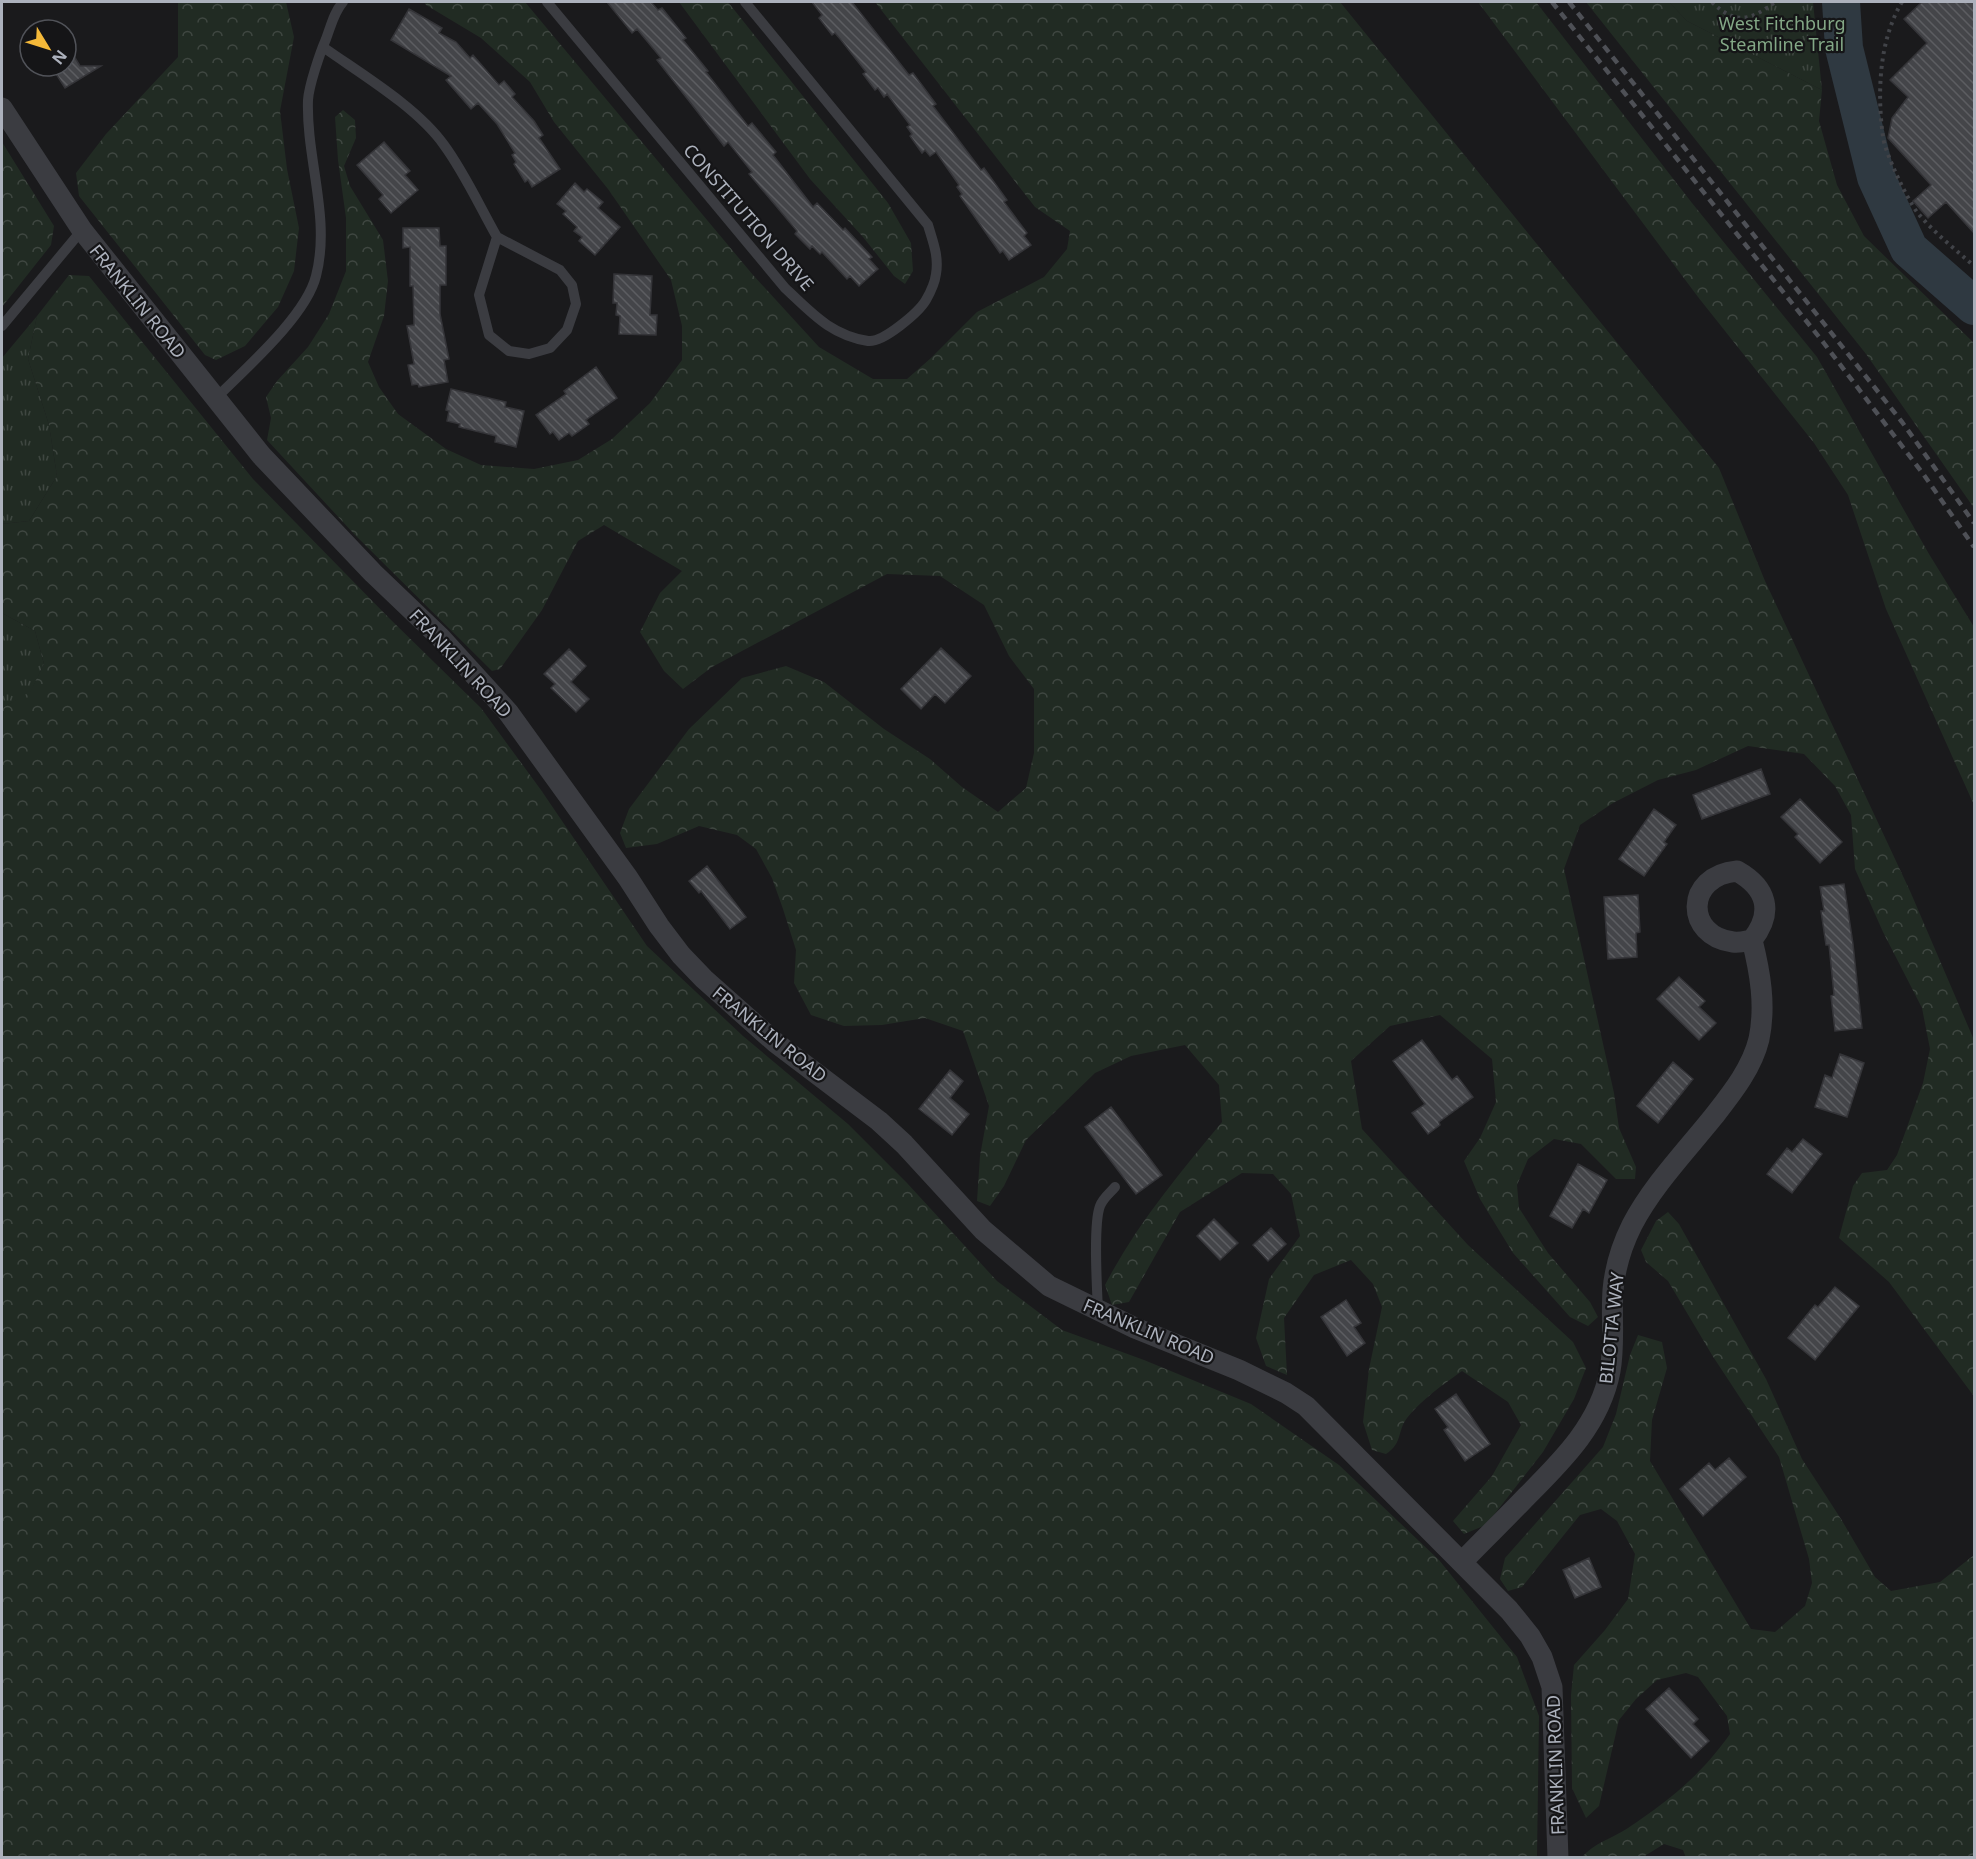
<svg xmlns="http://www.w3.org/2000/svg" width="1976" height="1859" font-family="'Noto Sans',sans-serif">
<defs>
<pattern id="grass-tufts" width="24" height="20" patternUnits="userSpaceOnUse" patternTransform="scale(1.5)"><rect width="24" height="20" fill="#212b23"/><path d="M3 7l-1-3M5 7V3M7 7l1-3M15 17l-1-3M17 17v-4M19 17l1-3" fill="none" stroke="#3f4741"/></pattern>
<pattern id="forest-crowns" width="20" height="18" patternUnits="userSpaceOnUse" patternTransform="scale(1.5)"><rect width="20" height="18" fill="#212b23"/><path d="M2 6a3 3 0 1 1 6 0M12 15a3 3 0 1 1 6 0" fill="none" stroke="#3f4741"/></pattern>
<pattern id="building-back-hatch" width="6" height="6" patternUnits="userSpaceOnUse" patternTransform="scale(1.5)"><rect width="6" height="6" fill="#444549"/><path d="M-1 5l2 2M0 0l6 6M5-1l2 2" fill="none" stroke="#5c5d61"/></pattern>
</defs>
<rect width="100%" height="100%" fill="#1a1a1c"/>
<path fill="url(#grass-tufts)" d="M 1669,2 L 1813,2 L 1822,90 L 1687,21 Z
M 37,316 L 28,359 L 49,425 L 57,476 L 29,521 L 2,524 L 2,358 Z
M 2,613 L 35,631 L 44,664 L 30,693 L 2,708 Z"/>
<path fill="url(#forest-crowns)" d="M 178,2 L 286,2 L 294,37 L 280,111 L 287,169 L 299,228 L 294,271 L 278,307 L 245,346 L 216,360 L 205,355 L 79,196 L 76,173 L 106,134 L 178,57 Z
M 424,2 L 525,2 L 753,275 L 819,347 L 873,379 L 907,379 L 931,358 L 977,312 L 1044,277 L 1067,249 L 1070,231 L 1035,207 L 875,2 L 1340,2 L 1719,468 L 1765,581 L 1910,891 L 1974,1040 L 1974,1401 L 1973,1395 L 1889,1282 L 1839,1238 L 1853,1186 L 1862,1173 L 1887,1170 L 1897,1155 L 1923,1083 L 1930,1049 L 1922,1008 L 1883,932 L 1855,869 L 1851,815 L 1835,786 L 1804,754 L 1748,746 L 1696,770 L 1658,780 L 1613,803 L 1580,825 L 1564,869 L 1614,1093 L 1619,1128 L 1636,1167 L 1635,1179 L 1616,1179 L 1581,1144 L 1554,1139 L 1528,1159 L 1517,1185 L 1519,1208 L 1548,1253 L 1590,1302 L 1598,1317 L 1588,1326 L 1570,1317 L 1513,1253 L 1480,1199 L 1464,1161 L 1480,1138 L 1496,1102 L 1492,1059 L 1440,1015 L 1390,1026 L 1351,1061 L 1362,1129 L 1468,1245 L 1573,1342 L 1586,1368 L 1574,1399 L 1543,1452 L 1486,1525 L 1464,1534 L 1453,1521 L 1492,1476 L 1521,1425 L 1508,1402 L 1462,1371 C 1444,1384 1422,1399 1407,1418 C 1397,1431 1403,1443 1386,1454 L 1372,1450 L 1363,1422 L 1369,1369 L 1382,1307 L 1373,1284 L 1351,1260 L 1314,1275 L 1284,1318 L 1287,1375 L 1266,1366 L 1256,1338 L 1269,1279 L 1300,1236 L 1291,1194 L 1273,1174 L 1242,1173 L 1180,1212 L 1129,1302 L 1112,1305 L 1105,1285 C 1136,1225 1179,1174 1222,1122 L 1219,1085 L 1185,1045 L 1131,1056 L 1095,1073 L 1026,1140 L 1004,1186 L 990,1206 L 977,1201 L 980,1156 L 989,1106 L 963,1031 L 925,1018 L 882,1025 L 844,1026 L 811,1015 L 794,983 L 796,950 L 783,909 L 772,878 L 756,849 L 737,835 L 699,826 L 657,844 L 626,848 L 620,833 L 629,809 L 689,729 L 742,678 L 786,666 L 824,682 L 884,729 L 930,759 L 962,787 L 998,812 L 1026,788 L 1034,753 L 1034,689 L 1009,656 L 984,605 L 940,576 L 887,574 L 712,667 L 683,689 L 664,671 L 640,632 L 660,593 L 682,571 L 604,525 L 578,541 L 542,610 L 500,669 L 492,671 L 355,535 L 267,440 L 271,418 L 266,397 L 277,381 L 308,347 L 329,314 L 346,271 L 346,218 L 338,160 L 335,117 L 343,110 L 355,120 L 356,138 L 344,166 L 350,186 L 383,240 L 388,281 L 384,316 L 368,362 L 379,387 L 398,414 L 446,449 L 481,465 L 534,469 L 578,460 L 612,439 L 650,403 L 682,360 L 682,326 L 671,280 L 608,189 L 554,122 L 530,82 L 481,38 L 426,5 Z
M 679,2 L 728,2 L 888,203 L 911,243 L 913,271 L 905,284 L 894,276 L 863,237 L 810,179 Z
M 1478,2 L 1536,2 L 1692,203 L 1817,357 L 1929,554 L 1974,627 L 1974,805 L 1886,609 L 1848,495 L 1814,443 L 1698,297 Z
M 1586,2 L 1669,2 L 1687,21 L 1822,90 L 1819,121 L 1837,185 L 1864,236 L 1974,343 L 1974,508 L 1866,354 Z
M 2,142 L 54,226 L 51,245 L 2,307 Z
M 69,275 L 89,276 L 253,479 L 388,617 L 481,708 L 541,790 L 647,946 L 743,1036 L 848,1124 L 907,1183 L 997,1281 L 1062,1330 L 1144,1360 L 1251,1404 L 1339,1465 L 1439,1560 L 1517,1657 L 1539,1716 L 1537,1857 L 2,1857 L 2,708 L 30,692 L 44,664 L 35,631 L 2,613 L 2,524 L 29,521 L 57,476 L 49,425 L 28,359 L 37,316 Z
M 1668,1212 L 1679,1224 L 1766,1379 L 1802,1459 L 1841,1519 L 1875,1577 L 1891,1591 L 1940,1582 L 1974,1555 L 1974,1857 L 1686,1858 L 1683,1850 L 1664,1844 L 1643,1857 L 1582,1857 C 1594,1843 1613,1838 1628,1828 C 1671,1799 1700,1776 1730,1734 L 1727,1716 L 1698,1677 L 1686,1673 L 1657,1680 L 1636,1699 L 1619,1720 L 1599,1806 L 1586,1818 L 1572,1788 L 1571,1695 L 1574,1665 L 1605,1630 L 1628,1599 L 1635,1554 L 1617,1521 L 1601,1509 L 1580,1515 L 1522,1587 L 1508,1591 L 1500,1579 L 1505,1558 L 1603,1447 L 1616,1414 L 1630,1355 L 1638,1335 L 1662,1342 L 1667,1368 L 1652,1420 L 1650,1461 L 1751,1629 L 1775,1632 L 1805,1606 L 1812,1583 L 1809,1559 L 1779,1457 L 1712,1355 L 1668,1281 L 1646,1262 L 1641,1250 L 1656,1221 Z"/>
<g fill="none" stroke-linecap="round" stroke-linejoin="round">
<path stroke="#2f3941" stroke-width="38" d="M 1841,2 L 1844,48 L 1876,177 L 1909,249 L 1974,306"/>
</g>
<path fill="url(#building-back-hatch)" stroke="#343438" stroke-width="1.5" d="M 607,2 L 651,2 L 658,10 L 662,8 L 686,38 L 683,40 L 708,71 L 706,72 L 748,126 L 752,123 L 776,152 L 773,155 L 813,207 L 817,203 L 843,230 L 845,228 L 872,257 L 869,259 L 878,269 L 859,286 L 850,276 L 847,279 L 822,252 L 820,254 L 812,246 L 810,249 L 795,234 L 797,231 L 749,174 L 752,172 L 728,142 L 724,146 L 700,115 L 657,60 L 661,58 L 637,29 L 632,33 Z
M 812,2 L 852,2 L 909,75 L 913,73 L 936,104 L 933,106 L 981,170 L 984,168 L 1007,200 L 1004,202 L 1027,233 L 1024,236 L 1031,245 L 1009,260 L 1003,251 L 1000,253 L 960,196 L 962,194 L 957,187 L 959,185 L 936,152 L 930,156 L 925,150 L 922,153 L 910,136 L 912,134 L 907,127 L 910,125 L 887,94 L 884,97 L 878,88 L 875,90 L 863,74 L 866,72 L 841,40 L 835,33 L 832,35 L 819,18 L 822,15 Z
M 1922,2 L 1974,2 L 1974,233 L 1946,202 L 1928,218 L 1913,201 L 1931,185 L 1888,138 L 1892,118 L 1908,97 L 1890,80 L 1927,43 L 1904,19 Z
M 409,9 L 442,28 L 439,33 L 456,42 L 470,58 L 473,55 L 499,85 L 504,81 L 515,94 L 512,97 L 534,121 L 543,135 L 539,138 L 560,169 L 532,187 L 528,180 L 525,182 L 514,164 L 516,162 L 512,155 L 515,153 L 497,124 L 478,103 L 471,109 L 446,80 L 451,76 L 391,40 Z
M 66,43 L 80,66 L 101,66 L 65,88 L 51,66 L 66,66 Z
M 384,142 L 410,171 L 405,175 L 418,190 L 391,213 L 379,199 L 383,195 L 357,165 Z
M 575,183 L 584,192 L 587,189 L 603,202 L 598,208 L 620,227 L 595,255 L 579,241 L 582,237 L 574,231 L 577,227 L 563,214 L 566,211 L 557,204 Z
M 403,228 L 439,228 L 440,246 L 446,246 L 446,285 L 440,285 L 440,314 L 449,359 L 444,360 L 448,382 L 419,387 L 418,384 L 412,385 L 408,365 L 414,364 L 407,326 L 414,325 L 413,286 L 410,286 L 410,247 L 403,248 Z
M 614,274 L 652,276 L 650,315 L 657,315 L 656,335 L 619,334 L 620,316 L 616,315 L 617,303 L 613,303 Z
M 596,367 L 617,398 L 586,420 L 589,424 L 572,436 L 569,433 L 559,440 L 553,432 L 550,434 L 536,415 L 566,394 L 564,391 Z
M 451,389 L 506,402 L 505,407 L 524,411 L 516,447 L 495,442 L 496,436 L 459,427 L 460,424 L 447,421 L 449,411 L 446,410 Z
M 941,648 L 971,676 L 945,703 L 935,694 L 921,709 L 901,689 Z
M 569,649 L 586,666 L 571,682 L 589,699 L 576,712 L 551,688 L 555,684 L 544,674 Z
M 1761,769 L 1770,794 L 1702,819 L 1693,795 Z
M 1800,799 L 1842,842 L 1820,863 L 1795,837 L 1798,834 L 1781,817 Z
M 1654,809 L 1676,825 L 1664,842 L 1667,844 L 1644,876 L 1619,859 Z
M 707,866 L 746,917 L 730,929 L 701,891 L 699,893 L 689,881 Z
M 1844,884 L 1853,944 L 1862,1028 L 1835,1031 L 1831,996 L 1834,995 L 1829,945 L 1826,945 L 1821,911 L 1824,911 L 1820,887 Z
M 1638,895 L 1640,932 L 1636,933 L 1637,957 L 1608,959 L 1604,897 Z
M 1679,977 L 1705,1001 L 1699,1007 L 1716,1023 L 1699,1040 L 1657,999 Z
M 1422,1040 L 1452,1080 L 1457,1076 L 1473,1097 L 1439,1122 L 1440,1125 L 1428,1134 L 1412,1113 L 1425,1104 L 1393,1061 Z
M 1840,1054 L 1864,1063 L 1847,1117 L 1815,1107 L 1825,1075 L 1832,1078 Z
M 1673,1062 L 1693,1079 L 1658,1123 L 1637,1106 Z
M 950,1070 L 963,1081 L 950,1098 L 969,1114 L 952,1135 L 919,1109 Z
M 1111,1107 L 1162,1175 L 1136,1194 L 1085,1127 Z
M 1803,1139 L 1822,1154 L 1792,1193 L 1767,1174 L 1787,1148 L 1792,1152 Z
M 1578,1164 L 1607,1180 L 1589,1213 L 1583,1209 L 1572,1228 L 1550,1216 Z
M 1214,1219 L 1238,1243 L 1220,1260 L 1197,1236 Z
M 1271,1228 L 1286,1244 L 1268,1261 L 1253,1245 Z
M 1835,1287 L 1859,1306 L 1815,1360 L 1788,1338 L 1815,1305 L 1818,1307 Z
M 1346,1300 L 1361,1323 L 1354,1327 L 1365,1343 L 1347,1356 L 1321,1317 Z
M 1456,1394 L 1490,1444 L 1465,1461 L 1444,1430 L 1448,1427 L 1435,1409 Z
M 1729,1458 L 1746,1477 L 1703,1516 L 1680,1489 L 1709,1463 L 1715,1470 Z
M 1589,1558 L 1601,1587 L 1575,1598 L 1563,1570 Z
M 1669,1688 L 1698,1719 L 1693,1724 L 1709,1741 L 1691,1758 L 1646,1709 Z"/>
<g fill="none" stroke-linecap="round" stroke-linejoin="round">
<path stroke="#414348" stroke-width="4" stroke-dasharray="3 4.5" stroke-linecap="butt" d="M 1712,2 C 1735,25 1750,21 1775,2
M 1902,2 C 1879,40 1877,93 1883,137 C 1885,153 1907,199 1917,212 C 1933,232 1955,249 1974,266"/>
<path stroke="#3b3c41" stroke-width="10" d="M 547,2 L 785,288 C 811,312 830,335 868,341 C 883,343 919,312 926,300 C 930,293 935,282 936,274 C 939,256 933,242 928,225 L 745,2
M 323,47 C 361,74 417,107 444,145 C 464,172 480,207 497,237 L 479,295 L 489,335 L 509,351 L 529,354 L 550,348 L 567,330 L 576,304 L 572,285 L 560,270 L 497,237
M 2,326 L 82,230
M 216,398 C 246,368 306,316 316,276 C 331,218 306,159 308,100 C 309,85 320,53 326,39 C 331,26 334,12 343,2
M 1098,1311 C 1097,1288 1093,1224 1100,1206 C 1103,1198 1110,1193 1115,1187"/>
<path stroke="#3b3c41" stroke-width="21" d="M 2,108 L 82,230 L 261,455 L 373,573 L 440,637 L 508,712 L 628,878 L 659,926 L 681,955 L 704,979 L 776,1043 L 879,1121 L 904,1144 L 983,1230 L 1049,1286 L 1135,1328 L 1239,1370 L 1286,1393 L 1306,1406 L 1509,1610 L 1530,1636 L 1542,1657 L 1552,1687 L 1558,1858
M 1737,871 C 1767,888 1774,912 1752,940 C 1746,941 1740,943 1733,942 C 1685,936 1684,876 1737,871 Z
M 1462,1562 C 1483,1540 1505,1519 1526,1497 C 1562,1461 1600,1424 1610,1371 C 1615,1343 1611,1318 1613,1290 C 1615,1267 1622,1245 1632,1225 C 1653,1185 1686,1151 1714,1116 C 1732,1093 1752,1068 1759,1039 C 1766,1005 1760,972 1752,940"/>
<path stroke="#4e5056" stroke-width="4.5" stroke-dasharray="8 6" stroke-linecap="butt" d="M 1552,2 L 1823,342 L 1924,475 L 1974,547
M 1569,2 L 1902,422 L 1974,523"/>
</g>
<g text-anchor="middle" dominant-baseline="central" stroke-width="4.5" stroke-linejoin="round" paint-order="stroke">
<g font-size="18" fill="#83a786" stroke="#151517">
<text x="1782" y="23">West Fitchburg<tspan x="1782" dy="21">Steamline Trail</tspan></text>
</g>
<g font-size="18" fill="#acb1bc" stroke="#151517">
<text transform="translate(749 217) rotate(49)">CONSTITUTION DRIVE</text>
<text transform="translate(138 301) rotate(51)">FRANKLIN ROAD</text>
<text transform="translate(461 663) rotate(47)">FRANKLIN ROAD</text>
<text transform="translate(770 1034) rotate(39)">FRANKLIN ROAD</text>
<text transform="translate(1611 1328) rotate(-84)">BILOTTA WAY</text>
<text transform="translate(1149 1331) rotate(23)">FRANKLIN ROAD</text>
<text transform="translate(1555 1765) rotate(-92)">FRANKLIN ROAD</text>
</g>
</g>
<rect width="1976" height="1859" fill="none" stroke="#acb1bc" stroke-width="6"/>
<g transform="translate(48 48) rotate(128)"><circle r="28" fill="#151517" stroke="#515359" stroke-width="1.5"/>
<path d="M0-4.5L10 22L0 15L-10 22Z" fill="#f5b939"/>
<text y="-9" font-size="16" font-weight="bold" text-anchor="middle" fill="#acb1bc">N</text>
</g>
</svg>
